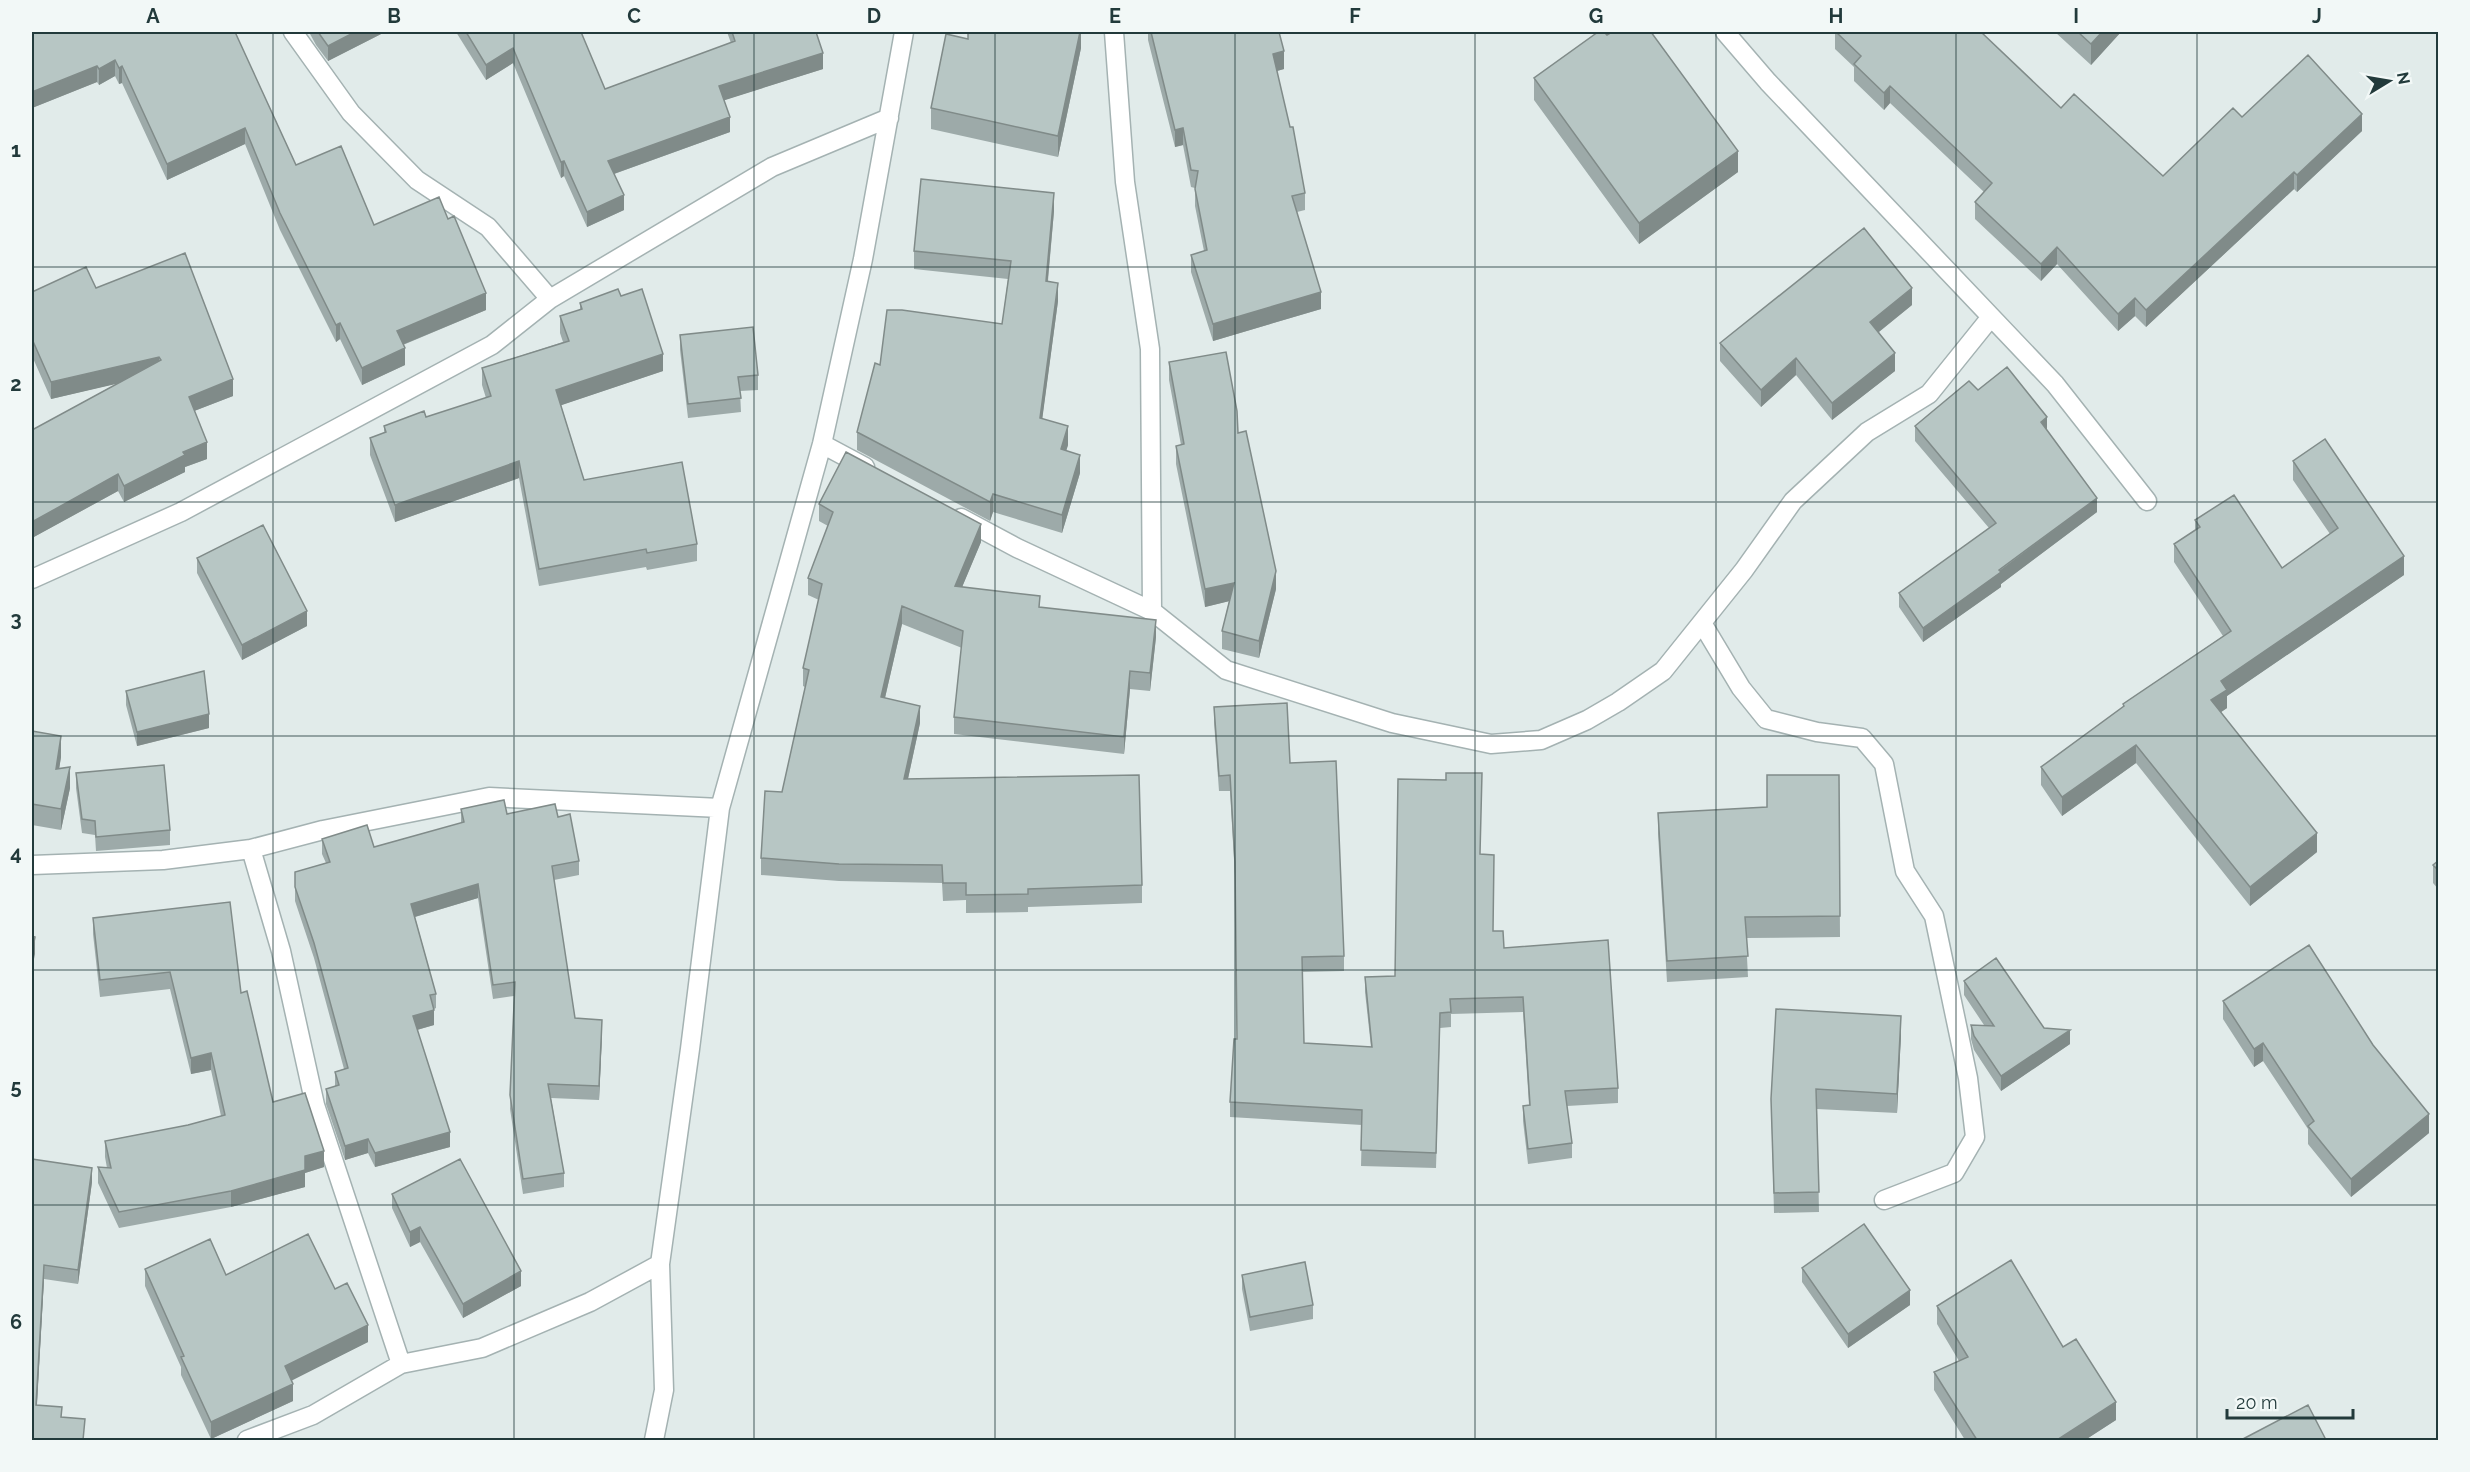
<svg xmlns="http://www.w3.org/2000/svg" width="2470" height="1472" font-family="Raleway,sans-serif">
<rect width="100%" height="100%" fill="#e1ebea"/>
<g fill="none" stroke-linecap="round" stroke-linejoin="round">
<g stroke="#a4b2b2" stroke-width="21">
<path id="minor" d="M 293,32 L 351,113 L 417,180 L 488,227 L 550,299
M 1114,32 L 1125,182 L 1150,349 L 1152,611
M 1725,32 L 1768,82 L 2055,384 L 2147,501
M 822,444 L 865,467
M 961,518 L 1017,548 L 1152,611 L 1226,670 L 1392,723 L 1491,744 L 1541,740 L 1587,720 L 1618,702 L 1663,671 L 1744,570 L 1793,501 L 1867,432 L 1929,394 L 1991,317
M 32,579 L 181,512 L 492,345 L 550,299 L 772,167 L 889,118
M 1702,623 L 1741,688 L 1766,719 L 1817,732 L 1862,738 L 1884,764 L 1905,871 L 1934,916 L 1968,1078 L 1975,1137 L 1954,1173 L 1884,1200
M 251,849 L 281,951 L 315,1105 L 401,1364
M 32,865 L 163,860 L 251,849 L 323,830 L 489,797 L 720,808
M 247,1440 L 313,1415 L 401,1364 L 482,1348 L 590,1302 L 660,1264
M 654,1440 L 664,1390 L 660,1264 L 690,1049 L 720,808 L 822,444 L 863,259 L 904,32"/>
</g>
<use href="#minor" stroke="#fff" stroke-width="18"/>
</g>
<path fill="#9daaa9" d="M 32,32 L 235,32 L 296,165 L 374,225 L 486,310 L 403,345 L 405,365 L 362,385 L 340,339 L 336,342 L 280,230 L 245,144 L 167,180 L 122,83 L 119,84 L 115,76 L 99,85 L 97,82 L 32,108 Z
M 309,32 L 385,32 L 328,61 L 316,45 Z
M 456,32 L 581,32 L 605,89 L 731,43 L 727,32 L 816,32 L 823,69 L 724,100 L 730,132 L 614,174 L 624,210 L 587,227 L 564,176 L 561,178 L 513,63 L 486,80 Z
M 1081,32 L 1081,48 L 1058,157 L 931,129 L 931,108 L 968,39 Z
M 1148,32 L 1279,32 L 1284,69 L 1277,71 L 1305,193 L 1305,210 L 1297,212 L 1321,309 L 1213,341 L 1191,272 L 1191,255 L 1204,251 L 1195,206 L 1195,188 L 1191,187 L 1183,145 L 1175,147 L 1148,40 Z
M 1835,32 L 2061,108 L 2163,176 L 2242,117 L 2362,131 L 2297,192 L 2294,189 L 2146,327 L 2135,316 L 2118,331 L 2057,264 L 2041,281 L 1975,219 L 1975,202 L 1984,192 L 1890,103 L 1884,110 L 1854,81 L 1854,67 L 1835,49 Z
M 2055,32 L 2121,32 L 2091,65 Z
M 1607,35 L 1738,172 L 1639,244 L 1534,100 L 1534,78 Z
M 1054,211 L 1048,281 L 1058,301 L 1042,419 L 1068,445 L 1066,451 L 1080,473 L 1062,533 L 993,512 L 990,521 L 857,450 L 857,432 L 880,365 L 1002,324 L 1008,279 L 914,269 L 914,251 Z
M 96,288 L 233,396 L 194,411 L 207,459 L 185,467 L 185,472 L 124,502 L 118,491 L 32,538 L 32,430 L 118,383 L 51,399 L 32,356 L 32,292 Z
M 621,296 L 663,371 L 561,405 L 584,480 L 697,544 L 697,561 L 647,570 L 646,567 L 539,586 L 519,478 L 395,522 L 370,455 L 370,438 L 384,433 L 384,426 L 426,417 L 486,398 L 482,385 L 482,368 L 563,342 L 560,333 L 560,316 L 580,310 L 580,303 Z
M 1912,305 L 1879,332 L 1895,371 L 1832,420 L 1796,375 L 1761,407 L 1720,361 L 1720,343 Z
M 680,335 L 758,375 L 758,390 L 740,391 L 741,412 L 688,418 L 680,350 Z
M 1169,362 L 1238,433 L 1276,589 L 1259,658 L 1222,649 L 1222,631 L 1229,601 L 1205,607 L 1176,464 L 1176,446 L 1181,445 L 1169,380 Z
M 1978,390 L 2047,430 L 2097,512 L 2001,584 L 2001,587 L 1923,642 L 1899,607 L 1899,593 L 1989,528 L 1915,441 L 1915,426 Z
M 2293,461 L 2404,575 L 2227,696 L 2227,708 L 2221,712 L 2317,852 L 2250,906 L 2136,763 L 2062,816 L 2041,785 L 2041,767 L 2123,707 L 2123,704 L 2223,636 L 2174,562 L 2174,544 L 2195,530 L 2195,520 L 2282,568 L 2330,534 L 2293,480 Z
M 819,504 L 981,542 L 962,587 L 1156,637 L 1150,691 L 1130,689 L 1124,754 L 954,734 L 954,717 L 962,648 L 902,624 L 885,698 L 920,723 L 908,779 L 1142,885 L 1142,903 L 1028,907 L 1028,912 L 966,913 L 966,900 L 943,901 L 942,883 L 839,881 L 761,875 L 761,858 L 782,792 L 805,687 L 803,686 L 803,668 L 819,600 L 808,595 L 808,578 L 828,526 L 819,521 Z
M 197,558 L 307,626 L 242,660 L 197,573 Z
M 126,691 L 209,728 L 137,746 L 126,705 Z
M 1214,707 L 1290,763 L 1344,956 L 1344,971 L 1302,972 L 1304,1043 L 1371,1047 L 1365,992 L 1365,977 L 1395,976 L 1481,854 L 1493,931 L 1504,948 L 1618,1088 L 1618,1103 L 1567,1106 L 1572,1143 L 1572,1158 L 1528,1164 L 1523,1121 L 1523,1106 L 1529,1105 L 1523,1012 L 1451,1014 L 1451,1027 L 1440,1028 L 1436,1168 L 1361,1166 L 1362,1125 L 1230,1117 L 1230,1102 L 1237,1039 L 1235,877 L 1230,791 L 1219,791 L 1214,722 Z
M 32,731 L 61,757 L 59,768 L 70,788 L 61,830 L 32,825 Z
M 76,773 L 170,830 L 170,845 L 96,851 L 95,835 L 82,833 L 76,788 Z
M 1839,775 L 1840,937 L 1746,938 L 1748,977 L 1667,982 L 1658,834 L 1658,813 L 1767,807 Z
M 461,809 L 507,814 L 558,817 L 579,861 L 579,875 L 554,880 L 575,1018 L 602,1034 L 599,1100 L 551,1098 L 564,1173 L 564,1187 L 523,1194 L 510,1109 L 514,996 L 493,999 L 478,898 L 415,917 L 436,994 L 436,1008 L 434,1009 L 434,1025 L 417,1030 L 450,1147 L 375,1167 L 368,1153 L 345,1160 L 326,1104 L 326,1089 L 335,1087 L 335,1072 L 344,1069 L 314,958 L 295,901 L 295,872 L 326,863 L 322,854 L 322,839 L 374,847 L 461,823 Z
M 2439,860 L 2439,890 L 2433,883 L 2433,865 Z
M 93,918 L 241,993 L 273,1102 L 324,1167 L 305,1173 L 305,1187 L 231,1207 L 119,1228 L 98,1183 L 98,1167 L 107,1168 L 105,1157 L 105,1141 L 188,1125 L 221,1116 L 211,1070 L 191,1074 L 170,989 L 100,997 L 93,934 Z
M 1964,981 L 2044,1028 L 2070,1044 L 2001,1091 L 1974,1050 L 1971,1039 L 1971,1025 L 1984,1025 L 1964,995 Z
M 2223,1001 L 2429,1133 L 2351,1197 L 2308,1144 L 2308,1129 L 2263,1061 L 2254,1067 L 2223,1019 Z
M 1901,1035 L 1897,1113 L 1817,1109 L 1819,1212 L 1774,1213 L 1771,1099 Z
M 32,1159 L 92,1182 L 78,1284 L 44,1279 L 37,1405 Z
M 392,1194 L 521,1286 L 463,1318 L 420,1242 L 410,1247 L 392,1208 Z
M 1802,1268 L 1910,1305 L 1848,1348 L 1802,1282 Z
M 145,1269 L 226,1275 L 335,1289 L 368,1342 L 291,1380 L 293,1401 L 211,1439 L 181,1375 L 181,1367 L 145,1286 Z
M 1242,1275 L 1313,1305 L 1313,1319 L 1250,1331 L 1242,1289 Z
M 1937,1306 L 2063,1347 L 2116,1420 L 2085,1440 L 1965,1440 L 1934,1390 L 1934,1372 L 1959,1361 L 1937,1324 Z"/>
<path fill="#808b89" d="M 355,32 L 385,32 L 328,61 L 328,46 Z
M 1080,32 L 1081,32 L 1081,48 L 1058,157 L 1058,136 Z
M 2102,32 L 2121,32 L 2091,65 L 2091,44 Z
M 513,48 L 513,63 L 486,80 L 486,65 Z
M 1284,51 L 1284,69 L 1273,72 L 1273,54 Z
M 823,53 L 823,69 L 719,102 L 719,86 Z
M 115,60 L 115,76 L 99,85 L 99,69 Z
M 97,66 L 97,82 L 32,108 L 32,92 Z
M 122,66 L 122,83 L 119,84 L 119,68 Z
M 1890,86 L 1890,103 L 1884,110 L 1884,93 Z
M 2362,114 L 2362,131 L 2297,192 L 2297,175 Z
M 730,117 L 730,132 L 608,176 L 608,161 Z
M 245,128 L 245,144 L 167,180 L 167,164 Z
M 1183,128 L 1183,145 L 1175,147 L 1175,130 Z
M 1738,151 L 1738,172 L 1639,244 L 1639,223 Z
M 564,161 L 564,176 L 561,178 L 561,162 Z
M 2294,172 L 2294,189 L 2146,327 L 2146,310 Z
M 1054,193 L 1054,211 L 1046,299 L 1046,281 Z
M 624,195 L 624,210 L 587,227 L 587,212 Z
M 2057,247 L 2057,264 L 2041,281 L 2041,264 Z
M 1058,283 L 1058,301 L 1040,436 L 1040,418 Z
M 1912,288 L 1912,305 L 1870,339 L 1870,322 Z
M 1321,292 L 1321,309 L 1213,341 L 1213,324 Z
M 486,293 L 486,310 L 397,347 L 397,331 Z
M 2135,298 L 2135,316 L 2118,331 L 2118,314 Z
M 340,323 L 340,339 L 336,342 L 336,325 Z
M 405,348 L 405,365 L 362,385 L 362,368 Z
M 1895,353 L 1895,371 L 1832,420 L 1832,403 Z
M 663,354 L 663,371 L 556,407 L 556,390 Z
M 159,357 L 159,374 L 51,399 L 51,382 Z
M 1796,358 L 1796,375 L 1761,407 L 1761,390 Z
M 233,379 L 233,396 L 189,413 L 189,397 Z
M 2047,417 L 2047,432 L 2041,422 Z
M 1068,426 L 1068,445 L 1061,467 L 1061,449 Z
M 207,442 L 207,459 L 185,467 L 185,472 L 124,502 L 124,486 L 183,452 Z
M 1080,455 L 1080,473 L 1062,533 L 1062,515 Z
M 519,461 L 519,478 L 395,522 L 395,505 Z
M 118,474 L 118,491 L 32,538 L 32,522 Z
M 993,494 L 993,512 L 990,521 L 990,502 Z
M 2097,498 L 2097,512 L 2001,584 L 2001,587 L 1923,642 L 1923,628 Z
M 981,524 L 981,542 L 955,604 L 955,586 Z
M 2404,556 L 2404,575 L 2227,696 L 2227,708 L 2211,719 L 2211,700 L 2221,681 Z
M 1276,571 L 1276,589 L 1259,658 L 1259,641 Z
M 1234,583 L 1234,600 L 1205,607 L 1205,589 Z
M 902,606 L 902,624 L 881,715 L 881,697 Z
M 307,611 L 307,626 L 242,660 L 242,645 Z
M 1156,620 L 1156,637 L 1150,691 L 1150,673 Z
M 1130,671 L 1130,689 L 1124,754 L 1124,737 Z
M 920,706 L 920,723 L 904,797 L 904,779 Z
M 209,714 L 209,728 L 137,746 L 137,732 Z
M 61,736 L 61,757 L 56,790 L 56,769 Z
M 2136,745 L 2136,763 L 2062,816 L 2062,797 Z
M 70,767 L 70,788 L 61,830 L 61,809 Z
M 2317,833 L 2317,852 L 2250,906 L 2250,887 Z
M 478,884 L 478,898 L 411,918 L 411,904 Z
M 35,937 L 35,954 L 32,969 L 32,952 Z
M 434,1010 L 434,1025 L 413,1031 L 413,1016 Z
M 1901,1016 L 1901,1035 L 1897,1113 L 1897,1094 Z
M 602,1020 L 602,1034 L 599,1100 L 599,1086 Z
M 2070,1030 L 2070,1044 L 2001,1091 L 2001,1076 Z
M 2263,1043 L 2263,1061 L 2254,1067 L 2254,1049 Z
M 211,1053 L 211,1070 L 191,1074 L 191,1058 Z
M 2429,1114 L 2429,1133 L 2351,1197 L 2351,1179 Z
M 450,1132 L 450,1147 L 375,1167 L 375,1153 Z
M 368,1139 L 368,1153 L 345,1160 L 345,1146 Z
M 324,1151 L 324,1167 L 305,1173 L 305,1187 L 231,1207 L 231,1191 L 305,1156 Z
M 92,1168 L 92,1182 L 78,1284 L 78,1270 Z
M 420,1227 L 420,1242 L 410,1247 L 410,1232 Z
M 44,1265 L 44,1279 L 36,1420 L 36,1405 Z
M 521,1271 L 521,1286 L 463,1318 L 463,1304 Z
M 1910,1290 L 1910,1305 L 1848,1348 L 1848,1334 Z
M 368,1325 L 368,1342 L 285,1384 L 285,1366 Z
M 293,1384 L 293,1401 L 211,1439 L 211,1422 Z
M 2116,1402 L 2116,1420 L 2085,1440 L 2057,1440 Z"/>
<path fill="#b7c6c4" stroke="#808b89" stroke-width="1.5" d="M 32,32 L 235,32 L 296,165 L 341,146 L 374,225 L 439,197 L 448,219 L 454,216 L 486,293 L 397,331 L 405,348 L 362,368 L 340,323 L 336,325 L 280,213 L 245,128 L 167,164 L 122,66 L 119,68 L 115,60 L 99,69 L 97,66 L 32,92 Z
M 318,32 L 355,32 L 328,46 Z
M 466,32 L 581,32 L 605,89 L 735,41 L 732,32 L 816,32 L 823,53 L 719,86 L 730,117 L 608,161 L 624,195 L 587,212 L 564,161 L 561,162 L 513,48 L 486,65 Z
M 968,32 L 1080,32 L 1058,136 L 931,108 L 946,34 L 968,39 Z
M 1151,32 L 1279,32 L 1284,51 L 1273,54 L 1290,127 L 1293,127 L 1305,193 L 1292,196 L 1321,292 L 1213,324 L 1191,255 L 1207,250 L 1195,189 L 1198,171 L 1191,170 L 1183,128 L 1175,130 Z
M 1598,32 L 1604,32 L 1607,35 L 1612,32 L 1651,32 L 1738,151 L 1639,223 L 1534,78 Z
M 1836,32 L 1981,32 L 2061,108 L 2074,94 L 2163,176 L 2233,108 L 2242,117 L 2308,55 L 2362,114 L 2297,175 L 2294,172 L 2146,310 L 2135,298 L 2118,314 L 2057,247 L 2041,264 L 1975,202 L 1992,183 L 1890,86 L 1884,93 L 1854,64 L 1861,56 Z
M 2078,32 L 2102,32 L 2091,44 Z
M 921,179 L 1054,193 L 1046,281 L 1058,283 L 1040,418 L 1068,426 L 1061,449 L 1080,455 L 1062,515 L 993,494 L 990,502 L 857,432 L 875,363 L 880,365 L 887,310 L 902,310 L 1002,324 L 1011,261 L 914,251 Z
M 1864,228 L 1912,288 L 1870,322 L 1895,353 L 1832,403 L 1796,358 L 1761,390 L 1720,343 Z
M 185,253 L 233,379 L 189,397 L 207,442 L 183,452 L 185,455 L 124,486 L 118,474 L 32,522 L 32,430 L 161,360 L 159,357 L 51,382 L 32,339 L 32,292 L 86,267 L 96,288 Z
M 618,289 L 621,296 L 642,289 L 663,354 L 556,390 L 584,480 L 682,462 L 697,544 L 647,553 L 646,549 L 539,569 L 519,461 L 395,505 L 370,438 L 386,432 L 384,426 L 424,411 L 426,417 L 491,396 L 482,368 L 569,341 L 560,316 L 582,309 L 580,303 Z
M 753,327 L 758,375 L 738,377 L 741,398 L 688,404 L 680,335 Z
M 1226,352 L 1237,411 L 1238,433 L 1246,431 L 1276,571 L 1259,641 L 1222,631 L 1234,583 L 1205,589 L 1176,446 L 1184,444 L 1169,362 Z
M 2007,367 L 2047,417 L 2041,422 L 2097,498 L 1999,570 L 2001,572 L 1923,628 L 1899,593 L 1996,523 L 1915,426 L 1969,381 L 1978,390 Z
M 2325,439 L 2404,556 L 2221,681 L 2227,690 L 2211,700 L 2317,833 L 2250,887 L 2136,745 L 2062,797 L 2041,767 L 2124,706 L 2123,704 L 2231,631 L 2174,544 L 2200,527 L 2195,520 L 2234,495 L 2282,568 L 2338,528 L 2293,461 Z
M 846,452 L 981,524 L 955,586 L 1040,596 L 1039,607 L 1156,620 L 1150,673 L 1130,671 L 1124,737 L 954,717 L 963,631 L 902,606 L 881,697 L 920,706 L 904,779 L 1139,775 L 1142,885 L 1028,889 L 1028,894 L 966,895 L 966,883 L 943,883 L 942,865 L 839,864 L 761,858 L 765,791 L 782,792 L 809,670 L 803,668 L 822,584 L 808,578 L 833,512 L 819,504 Z
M 263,525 L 307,611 L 242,645 L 197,558 Z
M 204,671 L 209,714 L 137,732 L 126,691 Z
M 1287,703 L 1290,763 L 1336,761 L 1344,956 L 1302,957 L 1304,1043 L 1372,1047 L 1365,977 L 1395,976 L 1398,779 L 1446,780 L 1446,773 L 1482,773 L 1480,854 L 1494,855 L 1493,931 L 1503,931 L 1504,948 L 1608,940 L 1618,1088 L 1565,1091 L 1572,1143 L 1528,1149 L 1523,1106 L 1530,1105 L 1523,997 L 1450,999 L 1451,1012 L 1440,1013 L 1436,1153 L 1361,1150 L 1362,1110 L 1230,1102 L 1234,1039 L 1237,1039 L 1235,862 L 1230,775 L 1219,776 L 1214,707 Z
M 32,731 L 61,736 L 56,769 L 70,767 L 61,809 L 32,804 Z
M 164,765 L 170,830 L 96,837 L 95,821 L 82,819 L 76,773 Z
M 1767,775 L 1839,775 L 1840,916 L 1745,917 L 1748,956 L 1667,961 L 1658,813 L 1767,807 Z
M 504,800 L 507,814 L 555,804 L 558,817 L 570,814 L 579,861 L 552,866 L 575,1018 L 602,1020 L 599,1086 L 548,1084 L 564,1173 L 523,1179 L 510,1095 L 515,982 L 493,985 L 478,884 L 411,904 L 436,994 L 430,995 L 434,1010 L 413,1016 L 450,1132 L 375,1153 L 368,1139 L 345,1146 L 326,1089 L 339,1085 L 335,1072 L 348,1068 L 314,943 L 295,887 L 295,872 L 330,862 L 322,839 L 367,825 L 374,847 L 464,822 L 461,809 Z
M 2439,860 L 2439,871 L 2433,865 Z
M 230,902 L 241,993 L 247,991 L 273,1102 L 305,1093 L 324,1151 L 305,1156 L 305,1170 L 231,1191 L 119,1212 L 98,1167 L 111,1168 L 105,1141 L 188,1125 L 225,1115 L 211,1053 L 191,1058 L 170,972 L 100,980 L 93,918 Z
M 32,936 L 35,937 L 32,952 Z
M 2309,945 L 2373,1045 L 2429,1114 L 2351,1179 L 2308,1126 L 2314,1121 L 2263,1043 L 2254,1049 L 2223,1001 Z
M 1996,958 L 2044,1028 L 2070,1030 L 2001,1076 L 1974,1036 L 1971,1025 L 1994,1026 L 1964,981 Z
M 1776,1009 L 1901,1016 L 1897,1094 L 1816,1089 L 1819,1192 L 1774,1193 L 1771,1099 Z
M 32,1159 L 92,1168 L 78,1270 L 44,1265 L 36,1405 L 62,1407 L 61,1417 L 85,1419 L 83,1440 L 32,1440 Z
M 460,1159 L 521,1271 L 463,1304 L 420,1227 L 410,1232 L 392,1194 Z
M 1864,1224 L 1910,1290 L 1848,1334 L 1802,1268 Z
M 308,1234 L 335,1289 L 347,1283 L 368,1325 L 285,1366 L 293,1384 L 211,1422 L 181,1357 L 184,1356 L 145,1269 L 210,1239 L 226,1275 Z
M 2011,1260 L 2063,1347 L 2076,1339 L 2116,1402 L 2057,1440 L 1977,1440 L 1934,1372 L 1968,1357 L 1937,1306 Z
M 1305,1262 L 1313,1305 L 1250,1317 L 1242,1275 Z
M 2308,1405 L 2326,1440 L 2241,1440 Z"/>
<path fill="none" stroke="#223a3b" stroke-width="1.5" stroke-opacity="0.55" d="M 273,32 L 273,1440M 514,32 L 514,1440M 754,32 L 754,1440M 995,32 L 995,1440M 1235,32 L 1235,1440M 1475,32 L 1475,1440M 1716,32 L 1716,1440M 1956,32 L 1956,1440M 2197,32 L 2197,1440M 32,267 L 2438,267M 32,502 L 2438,502M 32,736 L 2438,736M 32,970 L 2438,970M 32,1205 L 2438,1205"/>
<rect width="2470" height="1472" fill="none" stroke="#f2f8f7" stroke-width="66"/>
<g transform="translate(2389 81) rotate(79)" stroke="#f2f8f7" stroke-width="4.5" paint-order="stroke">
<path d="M0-4.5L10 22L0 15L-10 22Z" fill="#223a3b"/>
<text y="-9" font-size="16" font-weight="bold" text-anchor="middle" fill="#223a3b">N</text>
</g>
<path d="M2227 1409v9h126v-9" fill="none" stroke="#223a3b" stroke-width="3"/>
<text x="2236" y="1409" font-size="18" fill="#223a3b" stroke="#f2f8f7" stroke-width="4.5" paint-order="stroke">20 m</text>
<rect x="33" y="33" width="2404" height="1406" fill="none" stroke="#223a3b" stroke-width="2"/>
<g font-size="20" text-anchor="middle" font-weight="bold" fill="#223a3b">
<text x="153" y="23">A</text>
<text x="394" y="23">B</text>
<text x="634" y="23">C</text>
<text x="874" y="23">D</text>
<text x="1115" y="23">E</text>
<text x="1355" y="23">F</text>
<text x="1596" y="23">G</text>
<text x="1836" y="23">H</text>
<text x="2076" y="23">I</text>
<text x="2317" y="23">J</text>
<text x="16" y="157">1</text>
<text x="16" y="391">2</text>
<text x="16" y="626">3</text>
<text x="16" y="860">4</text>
<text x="16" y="1094">5</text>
<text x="16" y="1329">6</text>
</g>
</svg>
